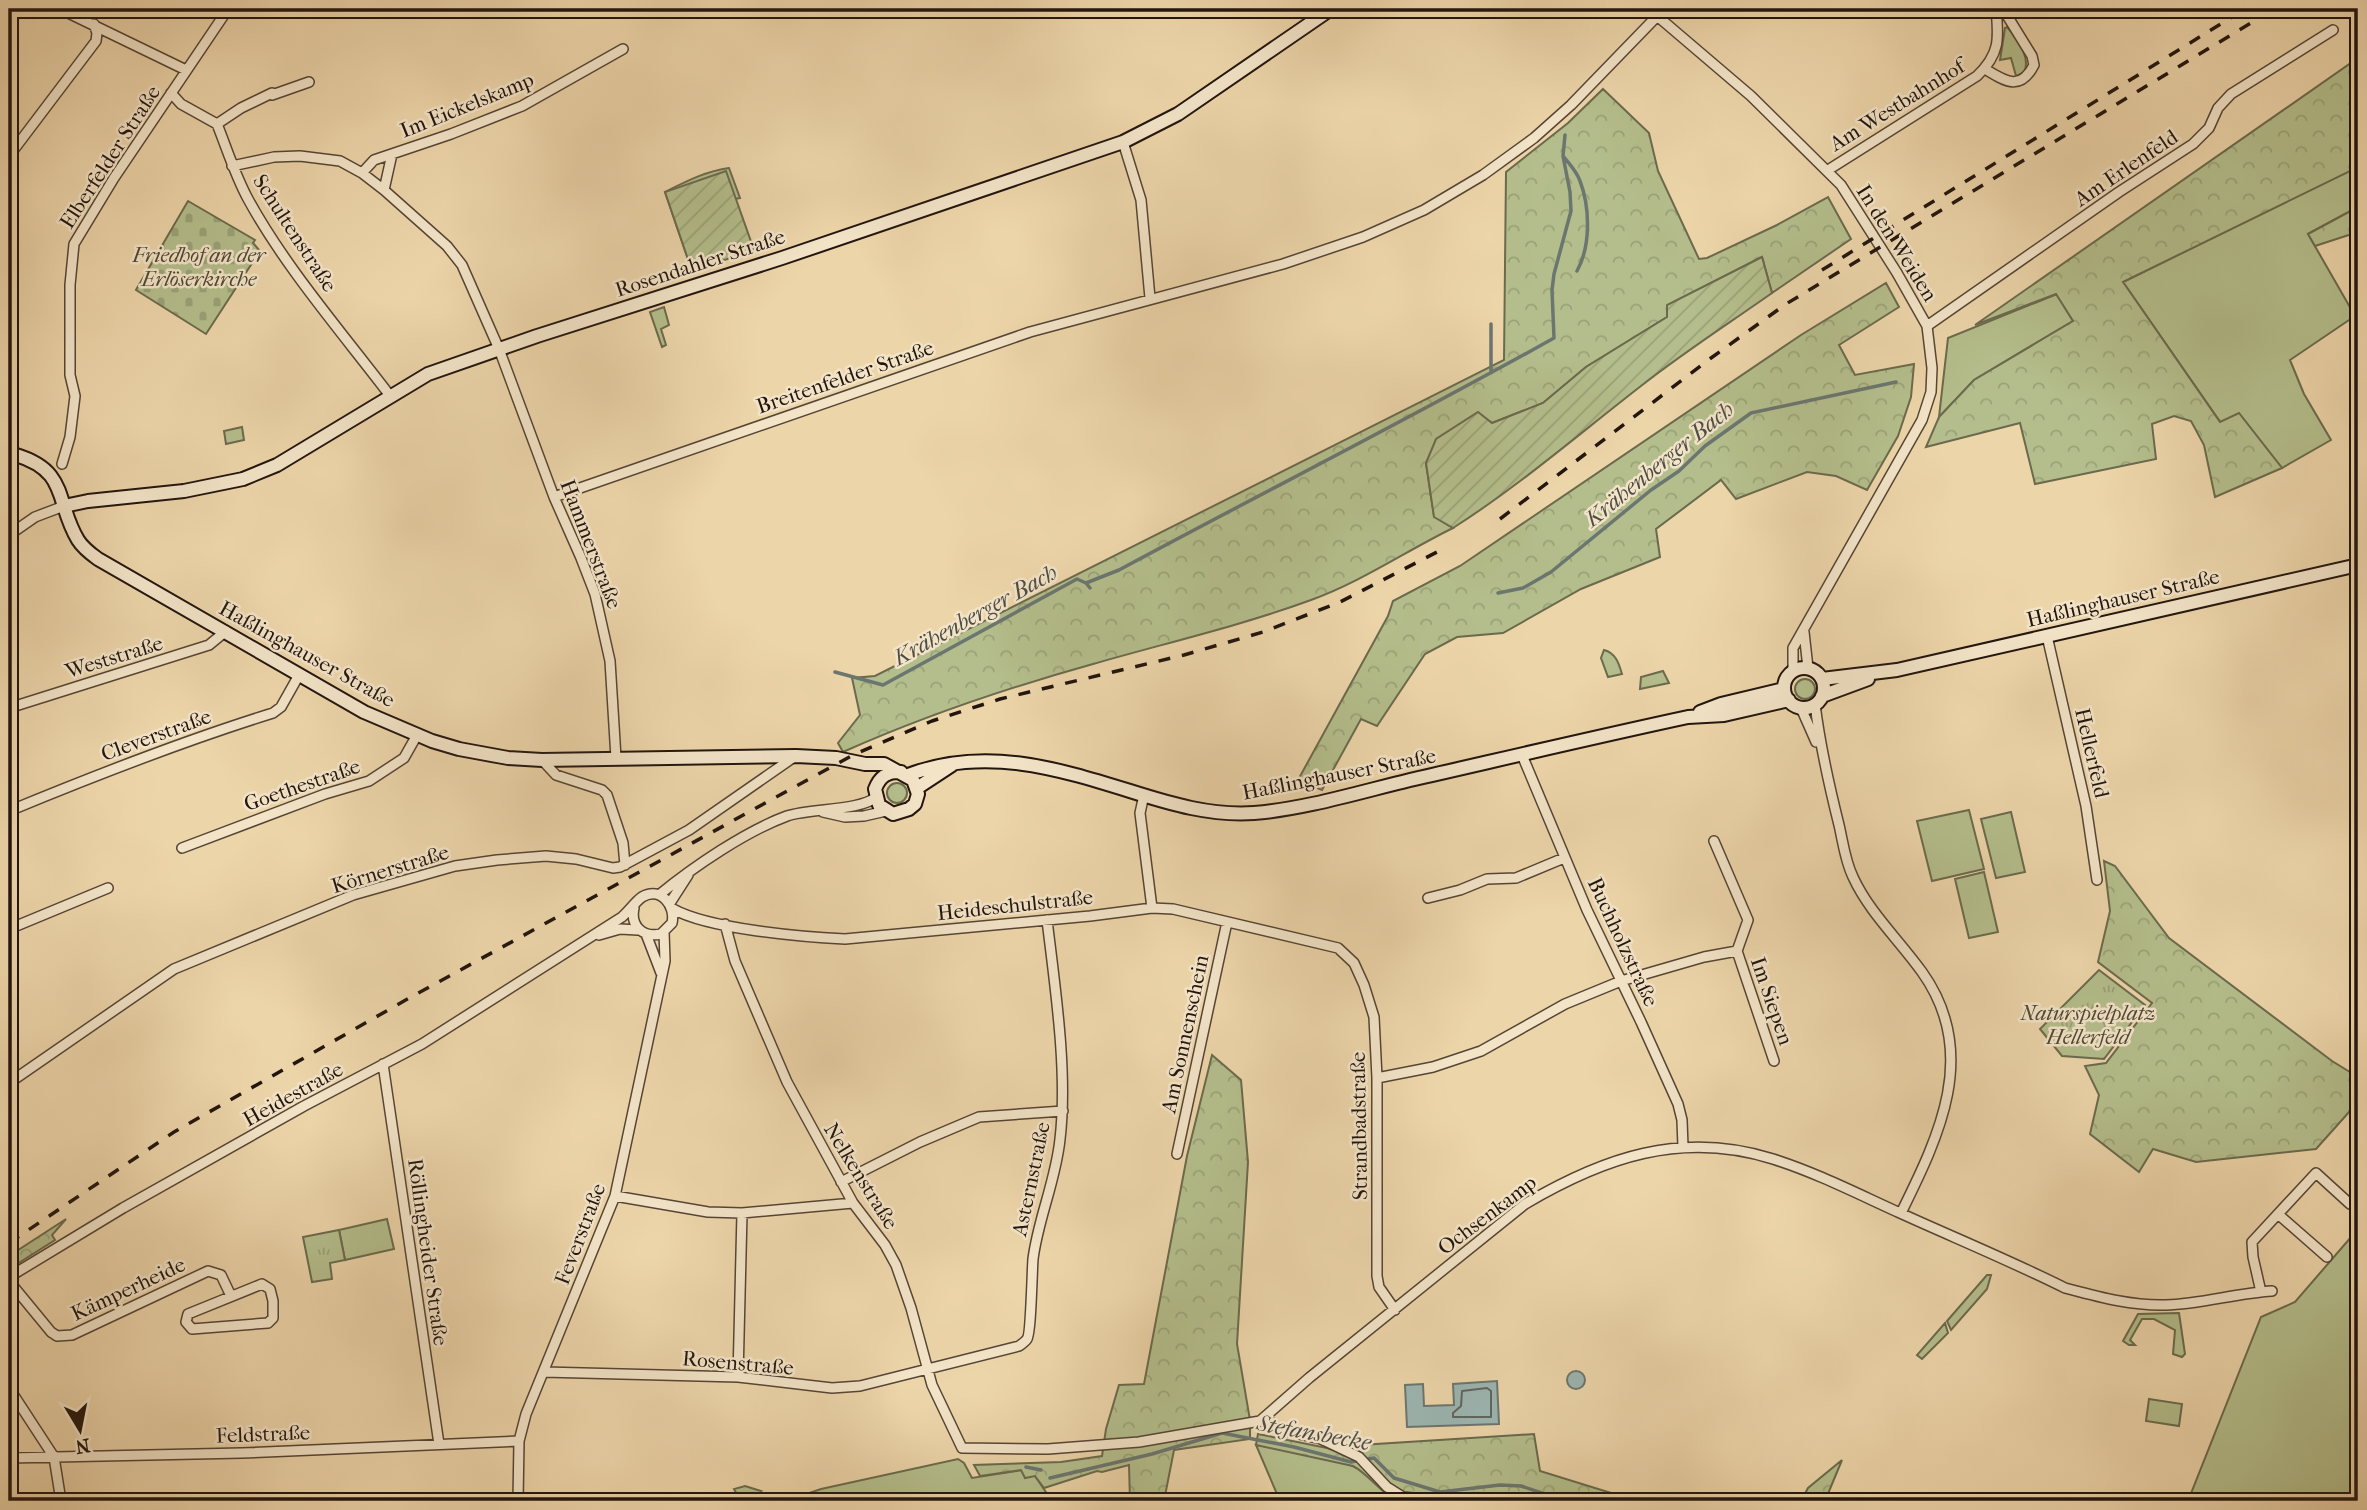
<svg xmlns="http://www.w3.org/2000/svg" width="2367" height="1510" font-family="'IM FELL French Canon',serif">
<defs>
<pattern id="forest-crowns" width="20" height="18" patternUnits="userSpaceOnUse" patternTransform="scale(1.75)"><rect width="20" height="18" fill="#b4be8c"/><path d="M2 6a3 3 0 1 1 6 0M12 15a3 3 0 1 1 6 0" fill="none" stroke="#9aa278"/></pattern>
<pattern id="cemetery-stones" width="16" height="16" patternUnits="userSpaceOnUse" patternTransform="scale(1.75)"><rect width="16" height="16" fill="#b4be8c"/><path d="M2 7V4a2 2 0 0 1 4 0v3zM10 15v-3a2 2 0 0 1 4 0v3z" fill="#9aa278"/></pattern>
<pattern id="park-tufts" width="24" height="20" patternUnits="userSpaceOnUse" patternTransform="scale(1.75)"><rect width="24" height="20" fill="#b4be8c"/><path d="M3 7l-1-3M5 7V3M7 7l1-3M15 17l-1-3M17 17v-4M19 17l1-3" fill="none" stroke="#9aa278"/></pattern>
<pattern id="garden-furrows" width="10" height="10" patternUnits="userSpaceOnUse" patternTransform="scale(1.75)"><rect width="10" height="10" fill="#b4be8c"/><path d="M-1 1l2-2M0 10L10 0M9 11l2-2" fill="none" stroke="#9aa278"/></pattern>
</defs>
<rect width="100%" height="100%" fill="#edd5aa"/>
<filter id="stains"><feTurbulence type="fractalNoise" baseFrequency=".00286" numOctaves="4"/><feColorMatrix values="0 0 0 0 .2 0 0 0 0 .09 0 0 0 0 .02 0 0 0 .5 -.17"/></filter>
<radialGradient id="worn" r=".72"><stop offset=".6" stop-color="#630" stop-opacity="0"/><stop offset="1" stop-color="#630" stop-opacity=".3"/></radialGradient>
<path fill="#b4be8c" stroke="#6b6a4d" stroke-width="2" d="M 2007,27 C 2018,39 2031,58 2024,73 L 2016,76 L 2011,58 L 2000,60 L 2005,28 Z
M 2357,167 L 2358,207 L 2308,234 L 2355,316 L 2290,360 L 2304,394 L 2331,440 L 2282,468 L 2239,414 L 2221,423 L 2123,282 Z
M 729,168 L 740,198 L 731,200 L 692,271 L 665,192 C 685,182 706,171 729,168 Z
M 2057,294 L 2073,321 L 1974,380 L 1939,417 L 1948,338 Z
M 664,307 L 669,325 L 661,329 L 666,345 L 662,347 L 650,312 Z
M 1604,650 C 1616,653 1619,664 1622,674 L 1608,677 L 1601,658 Z
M 1663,671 L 1669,683 L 1640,689 L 1641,677 Z
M1795 689a10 10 0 1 1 20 0a10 10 0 1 1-20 0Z
M887 793a10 10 0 1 1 20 0a10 10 0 1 1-20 0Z
M 1969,810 L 1984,869 L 1932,881 L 1917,821 Z
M 2011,812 L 2025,872 L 1996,878 L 1981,819 Z
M 1984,872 L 1998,932 L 1969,938 L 1955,879 Z
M 387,1219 L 394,1249 L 345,1260 L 339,1230 Z
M 2358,1229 L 2358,1501 L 2188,1501 L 2261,1317 L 2295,1302 Z
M 1987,1275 L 1991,1275 L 1987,1289 L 1951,1330 L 1947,1321 Z
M 2179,1313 L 2185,1354 L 2182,1357 L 2173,1354 L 2175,1330 L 2154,1319 L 2142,1319 L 2130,1340 L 2135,1345 L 2129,1345 L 2123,1341 L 2138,1314 Z
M 1945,1323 L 1948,1333 L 1922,1359 L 1917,1355 Z
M 2149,1399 L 2182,1404 L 2179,1426 L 2146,1421 Z
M 1256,1445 C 1285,1450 1336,1456 1361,1470 C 1375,1479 1383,1495 1398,1501 L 1280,1501 Z
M 958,1459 L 964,1463 L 972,1478 L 1022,1470 L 1035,1476 L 1052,1501 L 802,1501 L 805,1500 L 803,1495 L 821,1489 Z
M 745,1486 L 761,1491 L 743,1501 L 730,1501 L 738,1496 L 734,1489 Z"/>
<path fill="url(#forest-crowns)" stroke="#6b6a4d" stroke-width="2" d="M 2358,58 L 2358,173 L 2356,168 L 2123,282 L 2220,422 L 2239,413 L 2282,468 L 2215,497 L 2204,445 L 2191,421 L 2174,416 L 2152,424 L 2156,459 L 2035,484 L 2020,423 L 1926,447 L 1939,417 L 1974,380 L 2073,321 L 2056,294 L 1975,325 Z
M 1603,89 L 1649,133 L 1658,171 L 1699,259 L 1707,258 L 1777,225 L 1828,197 L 1851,239 L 1772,293 L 1762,257 L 1668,305 L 1667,317 L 1586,367 L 1543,403 L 1492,423 L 1478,413 L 1426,463 L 1434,516 L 1453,528 C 1406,551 1361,582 1311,600 C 1240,626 1166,643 1093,664 C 1007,688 924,716 843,752 L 838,743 L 860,715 L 852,678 L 875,676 L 1504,360 L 1506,172 L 1568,123 Z
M 2358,207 L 2358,232 L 2315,246 L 2308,234 Z
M 1886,283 L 1899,307 L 1839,345 L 1855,375 L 1914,364 L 1911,397 L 1898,436 L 1867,490 L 1836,476 L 1807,472 L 1736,499 L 1721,480 L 1656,529 L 1660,557 L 1581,589 L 1503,633 L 1457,637 L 1425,654 L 1377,726 L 1361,719 L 1322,790 L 1298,780 L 1388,616 L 1393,601 L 1460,566 L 1801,335 Z
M 2104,861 L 2115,866 L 2169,938 L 2332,1061 L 2358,1077 L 2358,1102 L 2316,1149 L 2196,1162 L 2153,1149 L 2139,1172 L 2090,1134 L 2099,1095 L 2085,1066 L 2106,1063 L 2152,1003 L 2098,962 L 2110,911 Z
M 1212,1055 L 1241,1080 L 1248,1162 L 1237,1344 L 1250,1420 L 1250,1439 L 1174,1450 L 1164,1501 L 1130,1501 L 1129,1465 L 1102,1472 L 1097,1471 L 1044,1488 L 1035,1476 L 1025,1478 L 1021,1470 L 980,1476 L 974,1465 L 1061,1462 L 1102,1456 L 1106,1429 L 1119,1385 L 1144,1384 L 1187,1156 Z
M 66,1219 L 52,1235 L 55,1240 L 9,1269 L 9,1256 Z
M 1258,1434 L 1327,1448 L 1345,1454 L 1345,1446 L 1534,1434 L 1540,1471 L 1637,1501 L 1398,1501 C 1381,1494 1370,1475 1353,1466 L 1256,1445 Z
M 1842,1460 L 1825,1501 L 1801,1501 L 1808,1488 Z"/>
<path fill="url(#cemetery-stones)" stroke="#6b6a4d" stroke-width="2" d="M 188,201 L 255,240 L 253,243 L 260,251 L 206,334 L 136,290 Z"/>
<path fill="url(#park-tufts)" stroke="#6b6a4d" stroke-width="2" d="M 242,427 L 244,440 L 226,444 L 224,431 Z
M 2099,970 L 2145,1005 L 2104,1059 L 2062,1056 L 2040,1029 Z
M 339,1230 L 345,1260 L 330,1263 L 332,1279 L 312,1282 L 303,1237 Z"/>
<path fill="url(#garden-furrows)" stroke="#6b6a4d" stroke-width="2" d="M 726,171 L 754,250 L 692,271 L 665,192 Z
M 1762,257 L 1772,293 C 1728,324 1683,353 1641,386 C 1579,434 1519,486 1453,528 L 1434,517 L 1426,463 L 1436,439 L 1478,412 L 1492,423 L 1543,403 L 1586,367 L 1667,317 L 1667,305 Z"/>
<path fill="#9cb6b2" stroke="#6b7670" stroke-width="2" d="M1567 1380a9 9 0 1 1 18 0a9 9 0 1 1-18 0Z
M 1497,1381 L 1499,1424 L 1407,1427 L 1405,1385 L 1423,1384 L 1424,1406 L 1454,1405 L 1453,1384 Z"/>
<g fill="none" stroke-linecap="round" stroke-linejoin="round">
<path stroke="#5f6660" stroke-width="2" d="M 1487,1388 L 1491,1391 L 1491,1417 L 1453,1417 L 1453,1413 L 1461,1406 L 1462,1391 Z"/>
<path stroke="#6b7670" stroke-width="3.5" d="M 1564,157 C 1570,165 1577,172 1580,181 C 1590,207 1591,246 1577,271
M 1491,324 L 1491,373
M 1086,583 L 1119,570 C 1264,492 1411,418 1554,338 L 1552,290 L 1554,274 L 1571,211 L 1570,192 L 1563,156 L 1565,135
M 1498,593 L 1523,588 L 1551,572 L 1651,490 L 1679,471 L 1705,446 L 1751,413 L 1896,382
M 835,672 L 883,685 L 1077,579 L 1086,583 L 1090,588
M 1026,1467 L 1041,1470
M 1050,1478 L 1152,1454 L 1222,1433 L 1294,1447 L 1351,1462 L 1374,1458 L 1394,1478 L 1440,1492 L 1500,1485 L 1521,1486 L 1566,1501"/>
<g stroke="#554535" stroke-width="12">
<path id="minor" d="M 60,9 L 186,70
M 1649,9 L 1751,96 L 1841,185 L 1897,273 L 1927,326 L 1932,368 L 1931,392 L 1922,420 L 1793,648 L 1793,671
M 1985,69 C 2005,81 2020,92 2034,65 L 2032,56 L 2003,9
M 171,93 L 181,104 L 217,124 C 227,149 235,175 248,199 C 285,267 344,335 391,397
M 272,95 L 309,82
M 217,124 L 241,108 L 272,93
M 1123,142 L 1141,200 L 1150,298
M 9,156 L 96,41 L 97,33 L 94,24
M 232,166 L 274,157 L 300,156 L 340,161 L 362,173 L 384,190 L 447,246 L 462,265 L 499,349 L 554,497 L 581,558 L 595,594 L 610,661 L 616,758
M 1828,170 L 1977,76 C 2000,54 1999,39 1996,9
M 362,173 L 374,160 L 451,134 L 522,106 L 623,49
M 384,190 L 392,154
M 1927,326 L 2119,192 L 2193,144 L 2209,128 L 2218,108 L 2231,94 L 2333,30
M 62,464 L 70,437 L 75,396 L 70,375 L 70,285 L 74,244 L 114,178 L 228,9
M 554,497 L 1030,332 L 1283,264 L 1363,237 L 1424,210 L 1483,175 L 1534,138 L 1571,105 L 1664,9
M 9,535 L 35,517 L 64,506
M 1804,632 L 1808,668
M 2047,636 L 2086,806 L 2097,880
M 1815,704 C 1820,746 1829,785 1839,825 C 1843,842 1845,861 1853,877 C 1869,912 1899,940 1922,972 C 1980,1053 1939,1136 1901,1213
M 9,708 L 209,645 L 226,631
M 1801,708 L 1816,742
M 1522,755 L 1587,910 L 1641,1022 L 1678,1104 L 1682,1120 L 1683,1147
M 542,760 L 556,775 L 602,790 L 607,795 L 623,843 L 625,865
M 1144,795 L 1140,813 L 1152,908
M 9,811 C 96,775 183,741 273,713 L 281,707 L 299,675
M 823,812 L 845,817 L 864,816 L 886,811
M 1714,841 L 1748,920 L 1737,951 L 1774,1061
M 182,848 L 325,794 L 369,781 L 404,758 L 417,735
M 659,895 C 693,867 746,831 787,816 C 811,808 860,811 876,797
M 1428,898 L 1460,890 L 1487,879 L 1516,878 L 1564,858
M 670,903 L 688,875
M 673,909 C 709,929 802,937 845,939 L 1090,916 L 1152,908 L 1173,909 L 1338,948 L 1354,963 L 1364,985 L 1374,1017 L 1377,1078 L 1377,1276 L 1379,1287 L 1395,1310
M 725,924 L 735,961 L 787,1082 L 853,1203 L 885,1245 L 896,1265 L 911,1308 L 932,1385 L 962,1448 L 1048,1449 L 1139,1442 L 1260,1421 L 1309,1378 L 1525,1204 C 1603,1158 1681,1130 1773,1159 C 1817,1173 1858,1194 1900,1213 C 1955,1238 2011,1261 2065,1288 C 2099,1297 2131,1306 2166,1305 C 2201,1304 2237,1293 2272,1291
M 9,929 L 108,888
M 646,934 L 661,973
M 599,935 L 620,929 L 638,930
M 383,1064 L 439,1444
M 1377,1078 L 1433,1067 L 1481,1051 L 1565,1004 L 1621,981 L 1704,957 L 1737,951
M 9,1083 L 174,969 L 353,895 L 455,866 L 497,860 L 546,856 L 576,859 L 613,868 L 620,867 L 689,830 L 794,757
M 1177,1154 L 1227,922
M 841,1182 L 920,1142 L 979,1117 L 1063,1111
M 615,1196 L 708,1212 L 742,1213 L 853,1203
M 2279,1215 L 2327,1257
M 9,1277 L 123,1208 L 304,1106 L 422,1044 L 622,917 C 629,911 635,902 642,897 C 661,886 676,906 672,923 L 661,934 C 643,938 630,926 634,908
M 9,1281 L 51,1332 L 57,1336 L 72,1335 L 208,1271 L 221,1275 L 231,1296
M 262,1284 L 270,1289 L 273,1301 L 273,1318 L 268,1323 L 192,1329 L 186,1322 L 188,1314 L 193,1312 Z
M 2261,1292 L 2253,1257 L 2252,1242 L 2316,1173 L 2350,1204
M 544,1372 L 738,1377 L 832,1388 L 860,1386 L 1019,1346 C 1022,1344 1025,1342 1027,1339 C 1031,1334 1032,1272 1033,1259 C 1038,1219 1056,1180 1060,1139 C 1068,1072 1055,987 1047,920
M 738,1377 L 742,1213
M 9,1388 L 54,1457 L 61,1501
M 1266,1417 L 1277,1429 L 1321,1439 L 1359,1457 L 1387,1487 L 1403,1497 L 1443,1501
M 9,1458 L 242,1453 L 519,1441
M 518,1501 L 519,1441 L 526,1414 L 615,1196 L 665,961 L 664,932
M 1491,1501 L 1517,1501"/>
</g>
<g stroke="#22150e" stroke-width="16">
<path id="secondary" d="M 16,455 C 69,471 55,502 78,540 C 83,548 91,554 98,559 L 364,712 L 432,741 L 459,749 L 508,758 L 542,760 L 796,756 L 836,758 L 865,764 L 884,764 L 913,780 L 918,794 L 915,804 L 909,809 L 893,814 L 879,805 L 875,789 C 880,776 888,771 901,772
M 64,506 L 88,501 L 184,491 L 243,479 L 277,465 L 428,374 L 537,336 L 782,258 L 1123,142 L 1178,114 L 1331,9
M1784 688a20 20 0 1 1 40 0a20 20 0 1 1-40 0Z
M 1822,679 L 1897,670 L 2358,565
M 1822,696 L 1868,679
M 1700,712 L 1721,704 L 1784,689
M 908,775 C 984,746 1056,768 1130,791 C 1171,804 1211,816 1254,813 C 1305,809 1360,792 1410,780 C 1502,759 1595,737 1688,717 L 1724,715 L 1789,700
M 917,788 L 952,765"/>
</g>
<use href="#minor" stroke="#f3e4c8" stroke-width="9"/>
<use href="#secondary" stroke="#f3e4c8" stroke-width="12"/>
<path stroke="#22150e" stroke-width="3.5" stroke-dasharray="12 12" stroke-linecap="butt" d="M 1822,270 L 2245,9
M 1500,519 L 1711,358 L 1786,304 L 2274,9
M 9,1243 L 174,1132 L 411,997 L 853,755 L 932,721 L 1000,699 L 1184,655 L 1263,632 L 1340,602 L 1441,550"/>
</g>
<g text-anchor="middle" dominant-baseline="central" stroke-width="5" stroke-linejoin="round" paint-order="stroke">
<g font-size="21" fill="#22150e" stroke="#f3e4c8">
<text transform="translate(467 105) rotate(-22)">Im Eickelskamp</text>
<text transform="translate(1897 105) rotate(-32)">Am Westbahnhof</text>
<text transform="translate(110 157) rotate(-57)">Elberfelder Straße</text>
<text transform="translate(2126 168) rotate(-34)">Am Erlenfeld</text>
<text transform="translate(295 233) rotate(57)">Schultenstraße</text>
<text transform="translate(1897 243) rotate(58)">In den Weiden</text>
<text transform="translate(700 263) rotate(-18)">Rosendahler Straße</text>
<text transform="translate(845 377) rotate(-19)">Breitenfelder Straße</text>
<text transform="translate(591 544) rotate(69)">Hammerstraße</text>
<text transform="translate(2123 598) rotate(-13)">Haßlinghauser Straße</text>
<text transform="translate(307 654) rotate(29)">Haßlinghauser Straße</text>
<text transform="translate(114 657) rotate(-17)">Weststraße</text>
<text transform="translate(156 735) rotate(-20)">Cleverstraße</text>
<text transform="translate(2092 753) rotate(77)">Hellerfeld</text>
<text transform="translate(1339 774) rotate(-11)">Haßlinghauser Straße</text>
<text transform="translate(302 785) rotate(-19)">Goethestraße</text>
<text transform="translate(390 869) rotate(-17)">Körnerstraße</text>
<text transform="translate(1015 905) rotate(-6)">Heideschulstraße</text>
<text transform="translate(1623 942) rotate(65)">Buchholzstraße</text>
<text transform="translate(1772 1001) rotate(71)">Im Siepen</text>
<text transform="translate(1185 1034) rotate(-78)">Am Sonnenschein</text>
<text transform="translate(293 1094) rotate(-29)">Heidestraße</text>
<text transform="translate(1359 1126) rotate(-91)">Strandbadstraße</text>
<text transform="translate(861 1176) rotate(58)">Nelkenstraße</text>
<text transform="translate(1031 1179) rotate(-78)">Asternstraße</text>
<text transform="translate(1487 1215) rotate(-37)">Ochsenkamp</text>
<text transform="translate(580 1234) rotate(-69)">Feverstraße</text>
<text transform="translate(428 1252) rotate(82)">Röllingheider Straße</text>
<text transform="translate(128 1289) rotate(-25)">Kämperheide</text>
<text transform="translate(738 1363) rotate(5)">Rosenstraße</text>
<text transform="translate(263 1434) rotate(-2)">Feldstraße</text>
</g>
<g font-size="21" font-style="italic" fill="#4e4834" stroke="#f3e4c8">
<text x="199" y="255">Friedhof an der<tspan x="199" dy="24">Erlöserkirche</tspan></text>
<text x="2088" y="1013">Naturspielplatz<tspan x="2088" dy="24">Hellerfeld</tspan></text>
</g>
<g font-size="23" font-style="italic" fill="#4d4d47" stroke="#f3e4c8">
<text transform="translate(1659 464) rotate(-39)">Krähenberger Bach</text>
<text transform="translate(975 615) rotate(-29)">Krähenberger Bach</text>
<text transform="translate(1314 1433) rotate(10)">Stefansbecke</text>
</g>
</g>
<rect width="2367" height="1510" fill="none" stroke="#edd5aa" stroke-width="35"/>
<rect x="10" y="10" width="2346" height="1489" fill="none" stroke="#22150e" stroke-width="3.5"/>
<rect x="18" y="18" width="2332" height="1475" fill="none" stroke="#22150e" stroke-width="2"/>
<g transform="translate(80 1430) rotate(170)" stroke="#f3e4c8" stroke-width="5" paint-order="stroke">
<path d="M0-5L12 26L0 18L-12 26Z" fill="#22150e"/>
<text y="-10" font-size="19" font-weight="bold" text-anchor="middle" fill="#22150e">N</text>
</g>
<rect width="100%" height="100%" filter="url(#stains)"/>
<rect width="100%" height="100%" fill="url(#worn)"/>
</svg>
